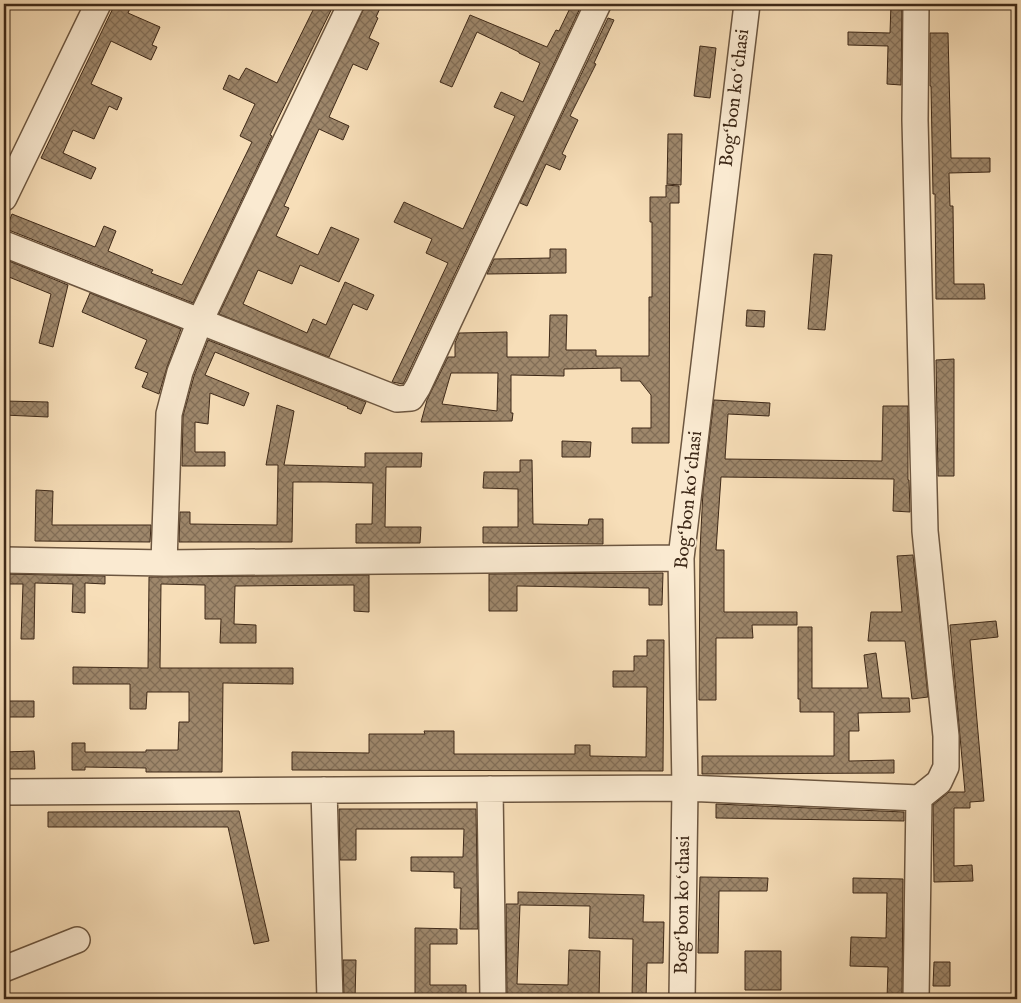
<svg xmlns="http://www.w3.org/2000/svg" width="1021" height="1003" font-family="'IM FELL English',serif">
<defs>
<pattern id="building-cross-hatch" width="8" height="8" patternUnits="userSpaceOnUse" patternTransform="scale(1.25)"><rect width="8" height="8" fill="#9e876b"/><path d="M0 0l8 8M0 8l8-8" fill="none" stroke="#826e57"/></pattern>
</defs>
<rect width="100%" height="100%" fill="#f7deb8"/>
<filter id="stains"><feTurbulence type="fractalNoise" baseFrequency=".004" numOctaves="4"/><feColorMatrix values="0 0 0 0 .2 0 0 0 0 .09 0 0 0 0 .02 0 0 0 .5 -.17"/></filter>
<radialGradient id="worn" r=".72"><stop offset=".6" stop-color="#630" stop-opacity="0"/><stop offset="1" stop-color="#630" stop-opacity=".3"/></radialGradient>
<path fill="url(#building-cross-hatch)" stroke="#3e2918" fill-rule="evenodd" d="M 115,4 L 132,4 L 128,13 L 160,27 L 152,45 L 157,47 L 151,60 L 111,41 L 91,84 L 122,98 L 117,110 L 109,106 L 94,139 L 73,130 L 63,153 L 96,168 L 91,179 L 41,158 Z
M 316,4 L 334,4 L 270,135 L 272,136 L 193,303 L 6,229 L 12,214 L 95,247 L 104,226 L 116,231 L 108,251 L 153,270 L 151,273 L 182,285 L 252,142 L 240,136 L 255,104 L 223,89 L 229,75 L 239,80 L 246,68 L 277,83 Z
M 366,4 L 382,4 L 376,17 L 378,18 L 369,38 L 379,43 L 367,70 L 353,64 L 329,117 L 349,126 L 343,140 L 319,129 L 284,206 L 289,208 L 276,236 L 318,255 L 331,227 L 359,239 L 339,282 L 300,265 L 292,284 L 258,270 L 243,304 L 307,333 L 313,319 L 326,325 L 345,282 L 374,295 L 367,310 L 353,304 L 329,357 L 219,314 Z
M 572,4 L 582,4 L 405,380 L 403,384 L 392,382 L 448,263 L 426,253 L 432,239 L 394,222 L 404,202 L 463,229 L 515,116 L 494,107 L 501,92 L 523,102 L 540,63 L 519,53 L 519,52 L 477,32 L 452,87 L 440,82 L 470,15 L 547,47 L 556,30 L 559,31 Z
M 891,4 L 902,4 L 901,85 L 887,84 L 888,46 L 848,45 L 848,32 L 890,33 Z
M 608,18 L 614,20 L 594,63 L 596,64 L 570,116 L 578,120 L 562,154 L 566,156 L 560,170 L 546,164 L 527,206 L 520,203 Z
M 930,33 L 948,33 L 951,158 L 990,158 L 990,172 L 949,173 L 950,206 L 953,206 L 954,284 L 984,284 L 985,299 L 936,299 L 935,194 L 933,194 L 931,86 L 930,86 Z
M 700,46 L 716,48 L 710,98 L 694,96 Z
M 668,134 L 682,134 L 681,185 L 667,184 Z
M 666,185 L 679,186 L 679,203 L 670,203 L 669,443 L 632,443 L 632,428 L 651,428 L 651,395 L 640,381 L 621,381 L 621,368 L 564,369 L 564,376 L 511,375 L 511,413 L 513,413 L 512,421 L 421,422 L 427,400 L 448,357 L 455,357 L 455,343 L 459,333 L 507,332 L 507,357 L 549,357 L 550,315 L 567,315 L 566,350 L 596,350 L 596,356 L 649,356 L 649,297 L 652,297 L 652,222 L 650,222 L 650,197 L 666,197 ZM 451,373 L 498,373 L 497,411 L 442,404 Z
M 550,249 L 566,249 L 566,273 L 487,274 L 494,259 L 550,258 Z
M 814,254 L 832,255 L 825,330 L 808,329 Z
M 4,259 L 68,285 L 53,347 L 39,343 L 51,294 L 4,275 Z
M 90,293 L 181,329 L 167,367 L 159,394 L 142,387 L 148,373 L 135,368 L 147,340 L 82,312 Z
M 747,310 L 765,311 L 764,327 L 746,326 Z
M 208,340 L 366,402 L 361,414 L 347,408 L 348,407 L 215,352 L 205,375 L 249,393 L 244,406 L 210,393 L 208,424 L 195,422 L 195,452 L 225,452 L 225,466 L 182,466 L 183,416 L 194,376 Z
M 954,359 L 954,476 L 938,476 L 936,360 Z
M 714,400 L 770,403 L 769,416 L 728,414 L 725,459 L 882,461 L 883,406 L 908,406 L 908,480 L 909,480 L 910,512 L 893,511 L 894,479 L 721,477 L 716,550 L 724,550 L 724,612 L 797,612 L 797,625 L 752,625 L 753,638 L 716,638 L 716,700 L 699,700 L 700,550 L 703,491 Z
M 4,401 L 48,402 L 48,417 L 4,415 Z
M 277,405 L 294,411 L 284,465 L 365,467 L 365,453 L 422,453 L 421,467 L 386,467 L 385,527 L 421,527 L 420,543 L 356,543 L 356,524 L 372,524 L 373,483 L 326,482 L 293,482 L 292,542 L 179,542 L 180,512 L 190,512 L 190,524 L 277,525 L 278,465 L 266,465 Z
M 562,441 L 591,442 L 590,457 L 562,457 Z
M 520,460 L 532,460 L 533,524 L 588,525 L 589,519 L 603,519 L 603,544 L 483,543 L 483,527 L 518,527 L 518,489 L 483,488 L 484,472 L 520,472 Z
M 36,490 L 53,491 L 52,525 L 151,525 L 150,542 L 35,541 Z
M 913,555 L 928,697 L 912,699 L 905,641 L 868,641 L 871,612 L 902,612 L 897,556 Z
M 663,573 L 662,605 L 649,605 L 649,588 L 517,586 L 517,611 L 489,611 L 489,574 Z
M 4,574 L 105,576 L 105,584 L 85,583 L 85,613 L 72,612 L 73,584 L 35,583 L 34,639 L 21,639 L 23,584 L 4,584 Z
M 369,575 L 369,612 L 354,611 L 354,585 L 235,586 L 234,624 L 256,625 L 256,643 L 220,643 L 221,619 L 205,619 L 205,585 L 161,584 L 160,668 L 293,668 L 293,684 L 223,683 L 222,772 L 146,772 L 146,768 L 85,767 L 85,770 L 72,770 L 72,743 L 85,743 L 85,752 L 146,752 L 146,750 L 178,750 L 179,722 L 189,722 L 189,692 L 147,692 L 146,709 L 130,709 L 130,684 L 73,684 L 73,667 L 148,668 L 149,577 Z
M 996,621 L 998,637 L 970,640 L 984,801 L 970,802 L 970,808 L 954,808 L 954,866 L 972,865 L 973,881 L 934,882 L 933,805 L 949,792 L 965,792 L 950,625 Z
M 798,627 L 812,627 L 812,688 L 868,688 L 864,655 L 876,653 L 882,698 L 909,698 L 910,712 L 858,713 L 859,731 L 849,731 L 849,761 L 894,760 L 894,773 L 702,774 L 702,756 L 834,756 L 834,712 L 800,712 L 800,699 L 798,699 Z
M 647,640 L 664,640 L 663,771 L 292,770 L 292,752 L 369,753 L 369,734 L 425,734 L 424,731 L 454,731 L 454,754 L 575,754 L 575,745 L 590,745 L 590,756 L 646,757 L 647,687 L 613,687 L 613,671 L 634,671 L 634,656 L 647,656 Z
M 4,701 L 34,701 L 34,717 L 4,717 Z
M 34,751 L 35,769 L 4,769 L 4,752 Z
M 716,804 L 904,812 L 904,821 L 716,818 Z
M 339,809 L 476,809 L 478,929 L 460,929 L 461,888 L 454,888 L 454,872 L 411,871 L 411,857 L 463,857 L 464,829 L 356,829 L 356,860 L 340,860 Z
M 239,811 L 269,941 L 254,944 L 228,827 L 48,827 L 48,812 Z
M 700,877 L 768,878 L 767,891 L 719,891 L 718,953 L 698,953 Z
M 853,878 L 903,879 L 902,999 L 887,999 L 888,967 L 850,966 L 851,937 L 886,938 L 887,893 L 853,893 Z
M 518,892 L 644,895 L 643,922 L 664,922 L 663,963 L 647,963 L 646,999 L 632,999 L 633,939 L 589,938 L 590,906 L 520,905 L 517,984 L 568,985 L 569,950 L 600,951 L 599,999 L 507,999 L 506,904 L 518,904 Z
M 415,928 L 457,929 L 457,944 L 430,944 L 430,985 L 466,985 L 466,999 L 415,999 Z
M 745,951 L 781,951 L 781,990 L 745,990 Z
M 343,960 L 356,960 L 355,999 L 344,999 Z
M 934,962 L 950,962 L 950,986 L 933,986 Z"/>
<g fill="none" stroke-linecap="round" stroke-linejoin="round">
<g stroke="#6c5640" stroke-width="28">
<path id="minor" d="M 916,4 L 915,120 L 925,531 L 946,736 L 946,767 L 939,782 L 919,798
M 4,198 L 98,4
M 4,244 L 397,399 L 411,398 L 418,387 L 598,4
M 4,560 L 164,563 L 681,558
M 164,563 L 169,414 L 180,372 L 200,321 L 351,4
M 490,789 L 493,999
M 324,790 L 330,999
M 4,792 L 685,788 L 919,798 L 916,999
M 4,969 L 77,940
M 682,999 L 685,788 L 681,558 L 747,4"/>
</g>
<use href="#minor" stroke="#faead1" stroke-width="25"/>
</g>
<g text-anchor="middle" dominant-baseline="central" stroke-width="4" stroke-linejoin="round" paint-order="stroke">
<g font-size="19" fill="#3e2918" stroke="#faead1">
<text transform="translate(735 98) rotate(-83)">Bogʻbon koʻchasi</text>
<text transform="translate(689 500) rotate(-84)">Bogʻbon koʻchasi</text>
<text transform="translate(683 905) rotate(-89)">Bogʻbon koʻchasi</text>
</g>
</g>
<rect width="1021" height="1003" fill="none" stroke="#f7deb8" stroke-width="20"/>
<rect x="5" y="5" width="1011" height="993" fill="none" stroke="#3e2918" stroke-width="2.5"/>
<rect x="10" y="10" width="1001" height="983" fill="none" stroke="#3e2918"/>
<rect width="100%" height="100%" filter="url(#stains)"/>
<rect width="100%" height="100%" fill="url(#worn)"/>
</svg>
